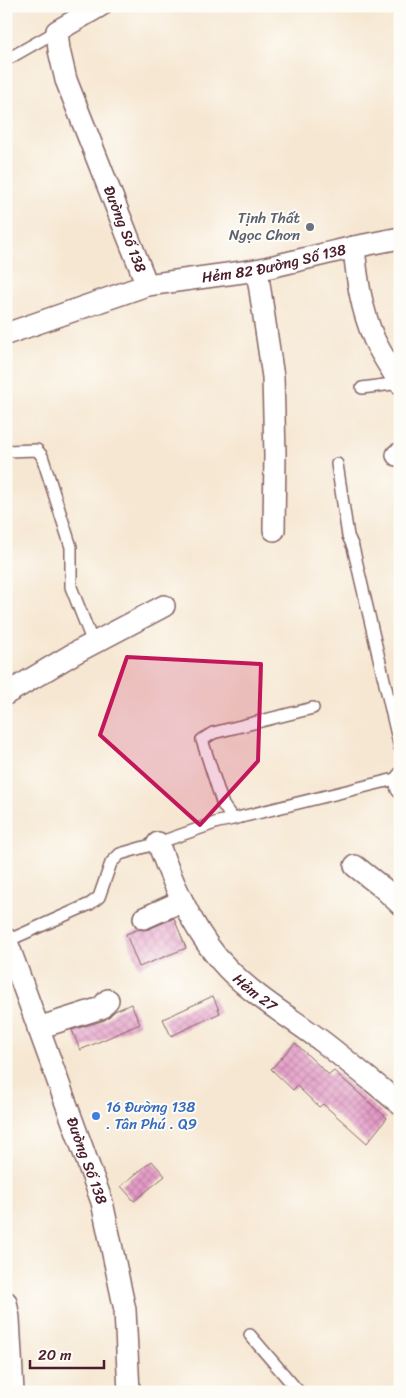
<svg xmlns="http://www.w3.org/2000/svg" width="406" height="1398" font-family="Sriracha,sans-serif">
<defs>
<pattern id="building-cross-hatch" width="8" height="8" patternUnits="userSpaceOnUse" patternTransform="scale(1.25)"><rect width="8" height="8" fill="#e49cc7"/><path d="M0 0l8 8M0 8l8-8" fill="none" stroke="#bb7fa2"/></pattern>
</defs>
<rect width="100%" height="100%" fill="#fdfcf7"/>
<filter id="ink" filterUnits="userSpaceOnUse"><feTurbulence type="fractalNoise" baseFrequency=".02" numOctaves="2"/><feDisplacementMap in="SourceGraphic" scale="10" xChannelSelector="R" yChannelSelector="G"/><feConvolveMatrix kernelMatrix="1 2 1 2 8 2 1 2 1" color-interpolation-filters="sRGB"/></filter>
<filter id="wash" filterUnits="userSpaceOnUse"><feTurbulence type="fractalNoise" baseFrequency=".0096" numOctaves="4" result="noise"/><feDisplacementMap in="SourceGraphic" scale="20" xChannelSelector="R" yChannelSelector="G"/><feGaussianBlur stdDeviation="1.12" result="paint"/><feColorMatrix in="noise" values="0 0 0 0 0 0 0 0 0 0 0 0 0 0 0 0 0 1.4 0 .05"/><feComposite in="paint" operator="in"/></filter>
<g filter="url(#wash)">
<rect width="100%" height="100%" fill="#f6e7d2"/>
<g id="blocks">
<path fill="url(#building-cross-hatch)" d="M 174,918 L 186,948 L 139,967 L 126,934 L 139,929 L 143,930 L 149,929 Z
M 213,996 L 220,1013 L 171,1036 L 163,1019 Z
M 131,1004 L 140,1024 L 80,1050 L 72,1030 L 105,1020 L 115,1011 Z
M 295,1043 L 329,1075 L 334,1071 L 387,1118 L 367,1143 L 323,1104 L 319,1107 L 297,1086 L 293,1090 L 271,1069 Z
M 152,1161 L 165,1176 L 134,1201 L 121,1186 Z"/>
</g>
</g>
<g filter="url(#ink)">
<use href="#blocks" fill-opacity="0" stroke="#866565" stroke-width="1"/>
<g fill="none" stroke-linecap="round" stroke-linejoin="round">
<g stroke="#866565" stroke-width="14">
<path id="lane" d="M 6,60 L 57,31
M 362,388 L 400,383
M 6,451 L 37,450 L 42,456 L 71,547 L 71,587 L 93,643
M 337,464 L 348,536 L 353,547 L 400,748
M 395,779 L 397,790 L 400,793
M 233,819 L 395,779 L 400,773
M 7,941 L 90,904 L 99,897 L 111,863 L 120,854 L 158,843 L 218,822 L 233,819 L 223,805 L 202,740 L 213,733 L 313,708
M 250,1335 L 299,1392"/>
</g>
<g stroke="#866565" stroke-width="24">
<g id="street">
<path id="s1" d="M 100,6 L 57,31 L 59,50 L 66,80 L 147,285"/>
<path d="M 354,247 C 357,280 361,308 374,339 C 381,354 391,369 400,383"/>
<path d="M 257,270 L 273,377 L 275,455 L 274,530"/>
<path id="s2" d="M 6,334 L 147,285 L 257,270 L 354,247 L 400,238"/>
<path d="M 397,455 L 400,454"/>
<path d="M 6,694 L 73,654 L 164,606"/>
<path id="s3" d="M 158,843 C 173,884 196,937 227,968 C 255,997 291,1018 323,1042 C 349,1062 374,1083 400,1104"/>
<path d="M 355,866 L 383,888 L 400,904"/>
<path d="M 144,918 L 182,901"/>
<path id="s4" d="M 6,939 L 102,1202 L 125,1310 L 129,1392"/>
<path d="M 38,1028 L 101,1008 L 108,1000"/>
<path d="M 6,1302 L 9,1318 L 13,1392"/>
</g>
</g>
<use href="#lane" stroke="#fff" stroke-width="11"/>
<use href="#street" stroke="#fff" stroke-width="21"/>
</g>
</g>
<path fill="#c2185b" fill-opacity="0.2" stroke="#c2185b" stroke-width="4" stroke-linejoin="round" d="M 127,657 L 261,664 L 258,761 L 200,825 L 100,735 Z"/>
<circle fill="#6b7280" stroke="#fdfcf7" stroke-width="2" cx="310" cy="227" r="5"/>
<circle fill="#3f7fe0" stroke="#fdfcf7" stroke-width="2" cx="96" cy="1116" r="5"/>
<g text-anchor="middle" dominant-baseline="central" stroke-width="4" stroke-linejoin="round" paint-order="stroke">
<g font-size="15" fill="#5b616d" stroke="#fdfcf7" text-anchor="end">
<text x="300" y="218">Tịnh Thất<tspan x="300" dy="17">Ngọc Chơn</tspan></text>
</g>
<g font-size="15" fill="#4a1f2b" stroke="#fdfcf7">
<text stroke="none"><textPath href="#s1" startOffset="260">Đường Số 138</textPath></text>
<text stroke="none"><textPath href="#s2" startOffset="278">Hẻm 82 Đường Số 138</textPath></text>
<text stroke="none"><textPath href="#s3" startOffset="181">Hẻm 27</textPath></text>
<text stroke="none"><textPath href="#s4" startOffset="236">Đường Số 138</textPath></text>
</g>
<g font-size="15" fill="#366cbe" stroke="#fdfcf7" text-anchor="start">
<text x="106" y="1107">16 Đường 138<tspan x="106" dy="17">. Tân Phú . Q9</tspan></text>
</g>
</g>
<rect width="406" height="1398" fill="none" stroke="#fdfcf7" stroke-width="25"/>
<path d="M30 1360v8h74v-8" fill="none" stroke="#4a1f2b" stroke-width="2.5"/>
<text x="38" y="1360" font-size="15" fill="#4a1f2b" stroke="#fdfcf7" stroke-width="4" paint-order="stroke">20 m</text>
</svg>
